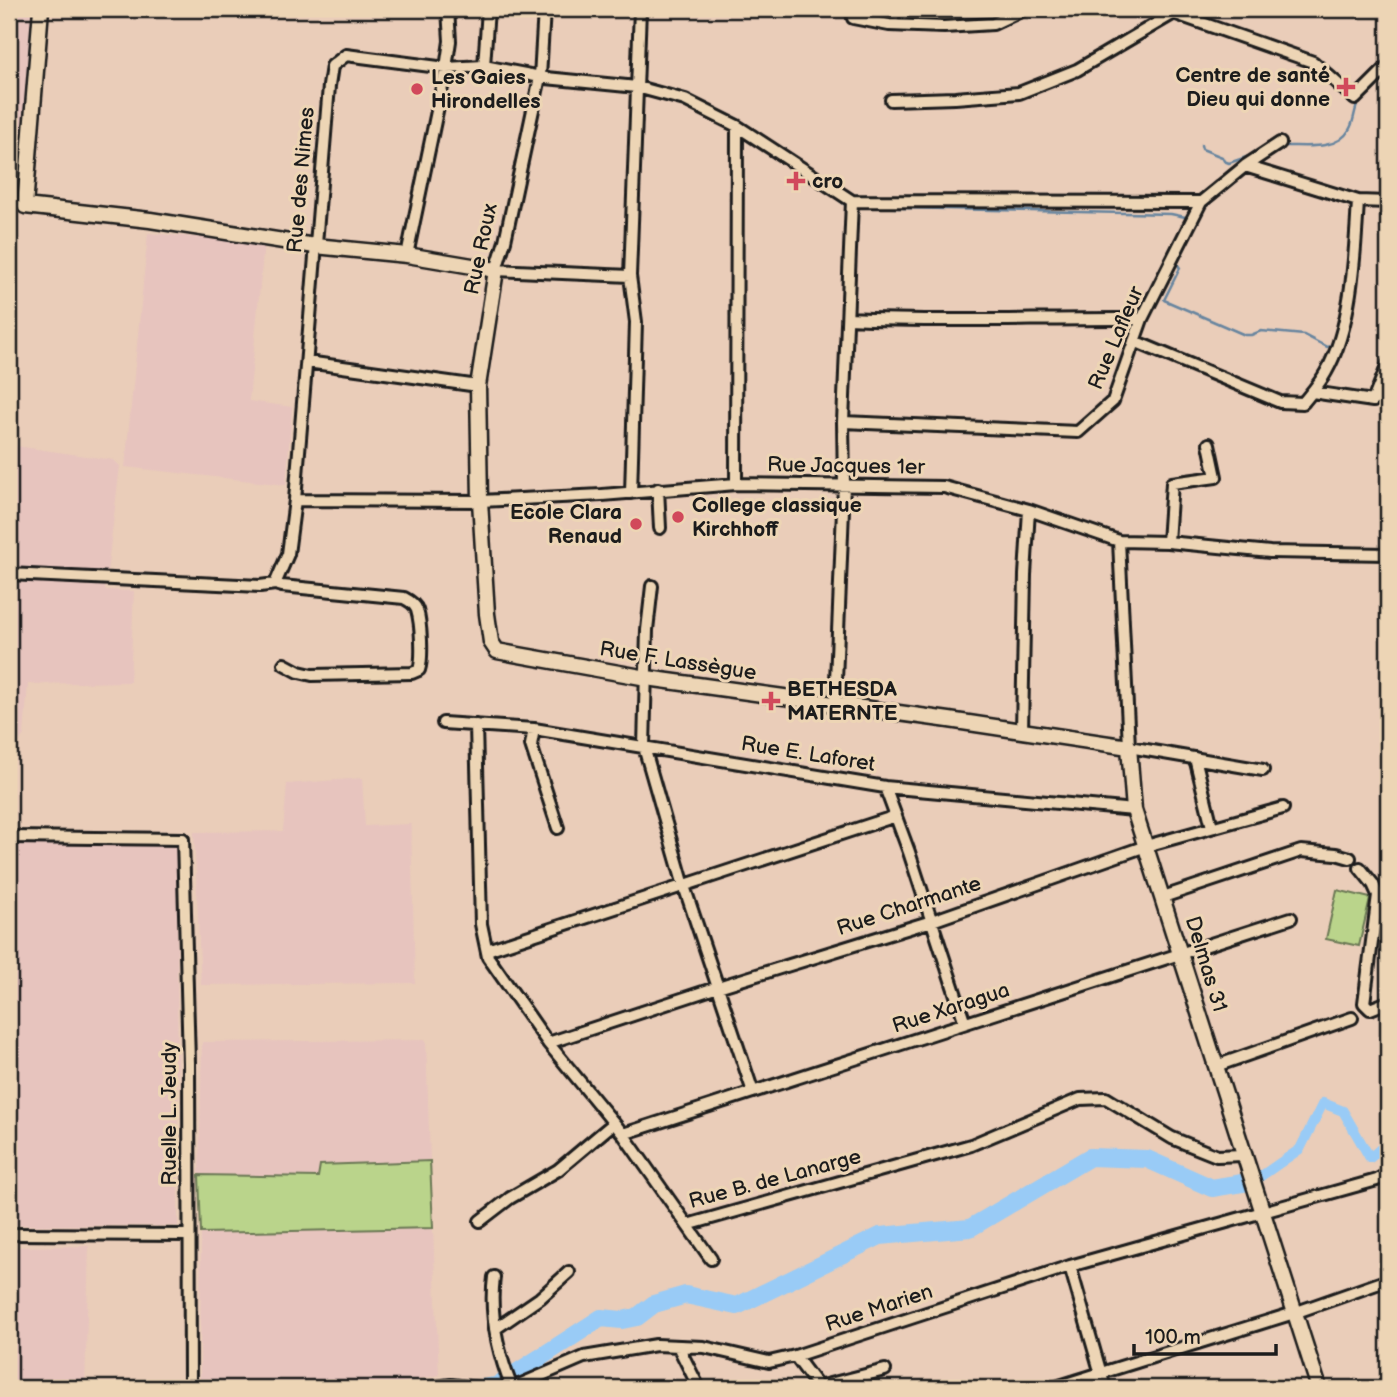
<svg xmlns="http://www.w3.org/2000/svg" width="1397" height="1397" font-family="'Balsamiq Sans',sans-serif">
<rect width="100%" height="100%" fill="#eacdb9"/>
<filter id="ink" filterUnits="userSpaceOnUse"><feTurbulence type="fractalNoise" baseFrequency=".0143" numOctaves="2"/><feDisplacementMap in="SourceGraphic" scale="14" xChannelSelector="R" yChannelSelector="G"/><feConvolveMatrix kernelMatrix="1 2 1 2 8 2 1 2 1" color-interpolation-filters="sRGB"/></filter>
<g filter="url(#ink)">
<path fill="#e7c4be" d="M 9,9 L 33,9 L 9,306 Z
M 148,233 L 264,243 L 249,401 L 292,407 L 286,485 L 125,467 Z
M 9,445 L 114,460 L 120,466 L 105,590 L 134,591 L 130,682 L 28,684 L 24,735 L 9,754 Z
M 362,778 L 365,826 L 411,824 L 415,983 L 201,985 L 194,832 L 283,831 L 287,784 Z
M 9,842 L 177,843 L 178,1226 L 9,1225 Z
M 426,1040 L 430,1161 L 321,1165 L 318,1177 L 199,1175 L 202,1042 Z
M 433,1228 L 439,1375 L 374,1388 L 200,1388 L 201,1233 Z
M 89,1246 L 85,1388 L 9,1388 L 9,1247 Z"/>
<path fill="#bad48b" stroke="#6b7854" stroke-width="2" d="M 1337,890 L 1370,898 L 1359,946 L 1326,939 Z
M 430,1161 L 433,1228 L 201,1233 L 199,1175 L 318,1177 L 320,1165 Z"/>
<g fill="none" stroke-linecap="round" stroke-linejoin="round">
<path stroke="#67859f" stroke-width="2.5" d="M 470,71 L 527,81 L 532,79
M 1201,145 L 1202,149 L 1222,157 L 1224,161 L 1229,163 L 1255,154
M 1281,146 C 1301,145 1337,152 1349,130 C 1354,123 1354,111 1358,103
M 828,192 L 848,207
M 855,207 L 1171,214 L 1190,218
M 1176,262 L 1180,268 L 1164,300 L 1245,335 L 1251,335 L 1261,331 L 1304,335 L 1327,347 L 1333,344"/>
<path stroke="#99cbf6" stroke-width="10" d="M 1254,1181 L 1300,1149 L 1323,1103 L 1343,1111 L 1370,1158 L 1388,1142"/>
<path stroke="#99cbf6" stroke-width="18" d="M 484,1388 L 496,1386 L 601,1318 L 622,1320 L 637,1317 L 654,1304 L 686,1295 L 737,1306 L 880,1236 L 970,1228 L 1090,1157 L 1147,1159 L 1212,1188 L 1254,1181"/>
<g stroke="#1c1c1c" stroke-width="16">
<path id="minor" d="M 544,9 L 540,77 L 505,241 L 496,270 L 630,276
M 851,9 L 853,18 L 889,25 L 944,27 L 993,24 L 1025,9
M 1162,9 L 1313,62 L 1355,99 L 1388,66
M 484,66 L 488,9
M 891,100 L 955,98 L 1019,93 L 1077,70 L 1181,9
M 1245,166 L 1358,201 L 1388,202
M 852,201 L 1201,202
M 407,255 L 446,68 L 450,41 L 448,9
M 849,318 C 946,323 1044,318 1142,319
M 1134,341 L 1280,402 L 1303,403 C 1311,393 1320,383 1326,372 C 1352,327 1355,253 1358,201
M 307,362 L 478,386
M 1312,392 L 1373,401 L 1388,364
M 843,422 L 1078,432 L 1113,401 L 1142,319 L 1201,202 L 1245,166 L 1280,143
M 736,484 L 737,126
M 658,489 L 660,528
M 631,493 L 636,322 L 630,276 L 640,9
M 295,500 L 480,501 L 602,495 L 736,484 L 944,487 L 1029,510 L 1119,541 L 1168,542 L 1270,552 L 1388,554
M 1119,541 L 1129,747 L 1263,770
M 1168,542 L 1172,483 L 1216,477 L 1209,444
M 9,574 L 260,586 L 275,584 L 288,554 L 295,500 L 329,86 L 332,66 L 346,55 L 446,68 L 484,66 L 546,78 L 637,87 L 685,100 L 737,126 L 852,201
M 275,584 L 282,586 L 404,598 C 410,601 415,604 417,610 C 421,623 423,658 419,670 L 412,673 L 312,675 L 299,672 L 284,664
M 652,586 L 647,630 L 644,747 L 684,886 L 753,1092
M 835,705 L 844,485 L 843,422 L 852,201
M 443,723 L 534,729 L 885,787 L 1134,810
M 476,725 L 481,924 L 488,957 L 548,1043 L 623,1134 L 711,1259
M 534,729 L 531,745 L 558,828
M 1022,731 L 1025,575 L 1029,510
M 1195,758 L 1212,827
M 885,787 L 909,852 L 965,1023
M 9,837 L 183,839 L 189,1063 L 190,1388
M 1360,868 L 1373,884 L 1378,895 L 1364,1003 L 1370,1009 L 1388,1002
M 1163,897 L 1301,851 L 1336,854 L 1350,858
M 487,950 L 896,816
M 548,1043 L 718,987 L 932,921 L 1146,846 L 1283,808
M 1216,1066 L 1352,1018
M 623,1134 L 1291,918
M 480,1221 L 510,1198 L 558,1170 L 614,1123
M 687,1225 L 971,1145 L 1080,1099 L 1106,1098 L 1172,1138 L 1217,1156 L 1244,1155
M 9,1234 L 188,1235
M 1070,1266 L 1105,1388
M 494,1277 C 489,1315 498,1353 512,1388
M 495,1329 L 540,1298 L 569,1272
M 678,1346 L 699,1388
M 795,1356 L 819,1388
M 818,1387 L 885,1370
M 427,1388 L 451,1385 L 478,1388
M 505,1388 L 512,1388 L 584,1357 L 656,1345 L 704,1347 L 769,1362 L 795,1356 L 1070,1266 L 1377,1180 L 1387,1174 L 1388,1180
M 1053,1388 L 1294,1313 L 1388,1280"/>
</g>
<g stroke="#1c1c1c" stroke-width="19">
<path id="tertiary" d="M 41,9 L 25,206 L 150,220 L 315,246 L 407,255 L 496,270 L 478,386 L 480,501 L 487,614 L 491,642 L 497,651 L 647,678 L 949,720 L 1129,747 L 1134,810 L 1319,1388"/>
</g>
<use href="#minor" stroke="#edd5b5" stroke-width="10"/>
<use href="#tertiary" stroke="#edd5b5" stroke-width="14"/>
</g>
</g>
<g fill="#d1495b" stroke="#edd5b5" stroke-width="2.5">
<path d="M1342.5 76.5h7v7h7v7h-7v7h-7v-7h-7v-7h7z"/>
<circle cx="417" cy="89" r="7"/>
<path d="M792.5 170.5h7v7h7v7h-7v7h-7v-7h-7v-7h7z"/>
<circle cx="678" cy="517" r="7"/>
<circle cx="636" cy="524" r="7"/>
<path d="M767.5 690.5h7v7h7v7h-7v7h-7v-7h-7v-7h7z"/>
</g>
<g text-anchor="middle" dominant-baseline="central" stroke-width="6" stroke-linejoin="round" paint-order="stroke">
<g font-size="21" font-weight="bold" fill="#1c1c1c" stroke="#edd5b5" text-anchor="start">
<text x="1330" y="75" text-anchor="end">Centre de santé<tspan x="1330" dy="24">Dieu qui donne</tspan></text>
<text x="431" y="77">Les Gaies<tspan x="431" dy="24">Hirondelles</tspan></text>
<text x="812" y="181">cro</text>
<text x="692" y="505">College classique<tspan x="692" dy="24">Kirchhoff</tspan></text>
<text x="622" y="512" text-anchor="end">Ecole Clara<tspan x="622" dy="24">Renaud</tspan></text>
<text x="787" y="689">BETHESDA<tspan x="787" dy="24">MATERNTE</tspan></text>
</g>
<g font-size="21" fill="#1c1c1c" stroke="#edd5b5">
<text transform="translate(301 180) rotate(-85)">Rue des Nimes</text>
<text transform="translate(481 249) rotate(-78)">Rue Roux</text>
<text transform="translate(1116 338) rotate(-67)">Rue Lafleur</text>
<text transform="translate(846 466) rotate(1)">Rue Jacques 1er</text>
<text transform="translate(678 661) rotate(9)">Rue F. Lassègue</text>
<text transform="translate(808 754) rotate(9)">Rue E. Laforet</text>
<text transform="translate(909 906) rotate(-18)">Rue Charmante</text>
<text transform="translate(1206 964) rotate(73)">Delmas 31</text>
<text transform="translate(951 1008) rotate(-18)">Rue Xaragua</text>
<text transform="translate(169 1114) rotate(-90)">Ruelle L. Jeudy</text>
<text transform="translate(775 1179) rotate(-15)">Rue B. de Lanarge</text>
<text transform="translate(879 1308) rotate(-18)">Rue Marien</text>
</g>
</g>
<rect width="1397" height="1397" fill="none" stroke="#edd5b5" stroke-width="35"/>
<rect x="18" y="18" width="1362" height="1362" fill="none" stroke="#1c1c1c" stroke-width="2.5" filter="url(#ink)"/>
<path d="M1134 1344v10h142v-10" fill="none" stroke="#1c1c1c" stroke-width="3.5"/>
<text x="1145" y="1344" font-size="21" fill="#1c1c1c" stroke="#edd5b5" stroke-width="5" paint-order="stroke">100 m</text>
</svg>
